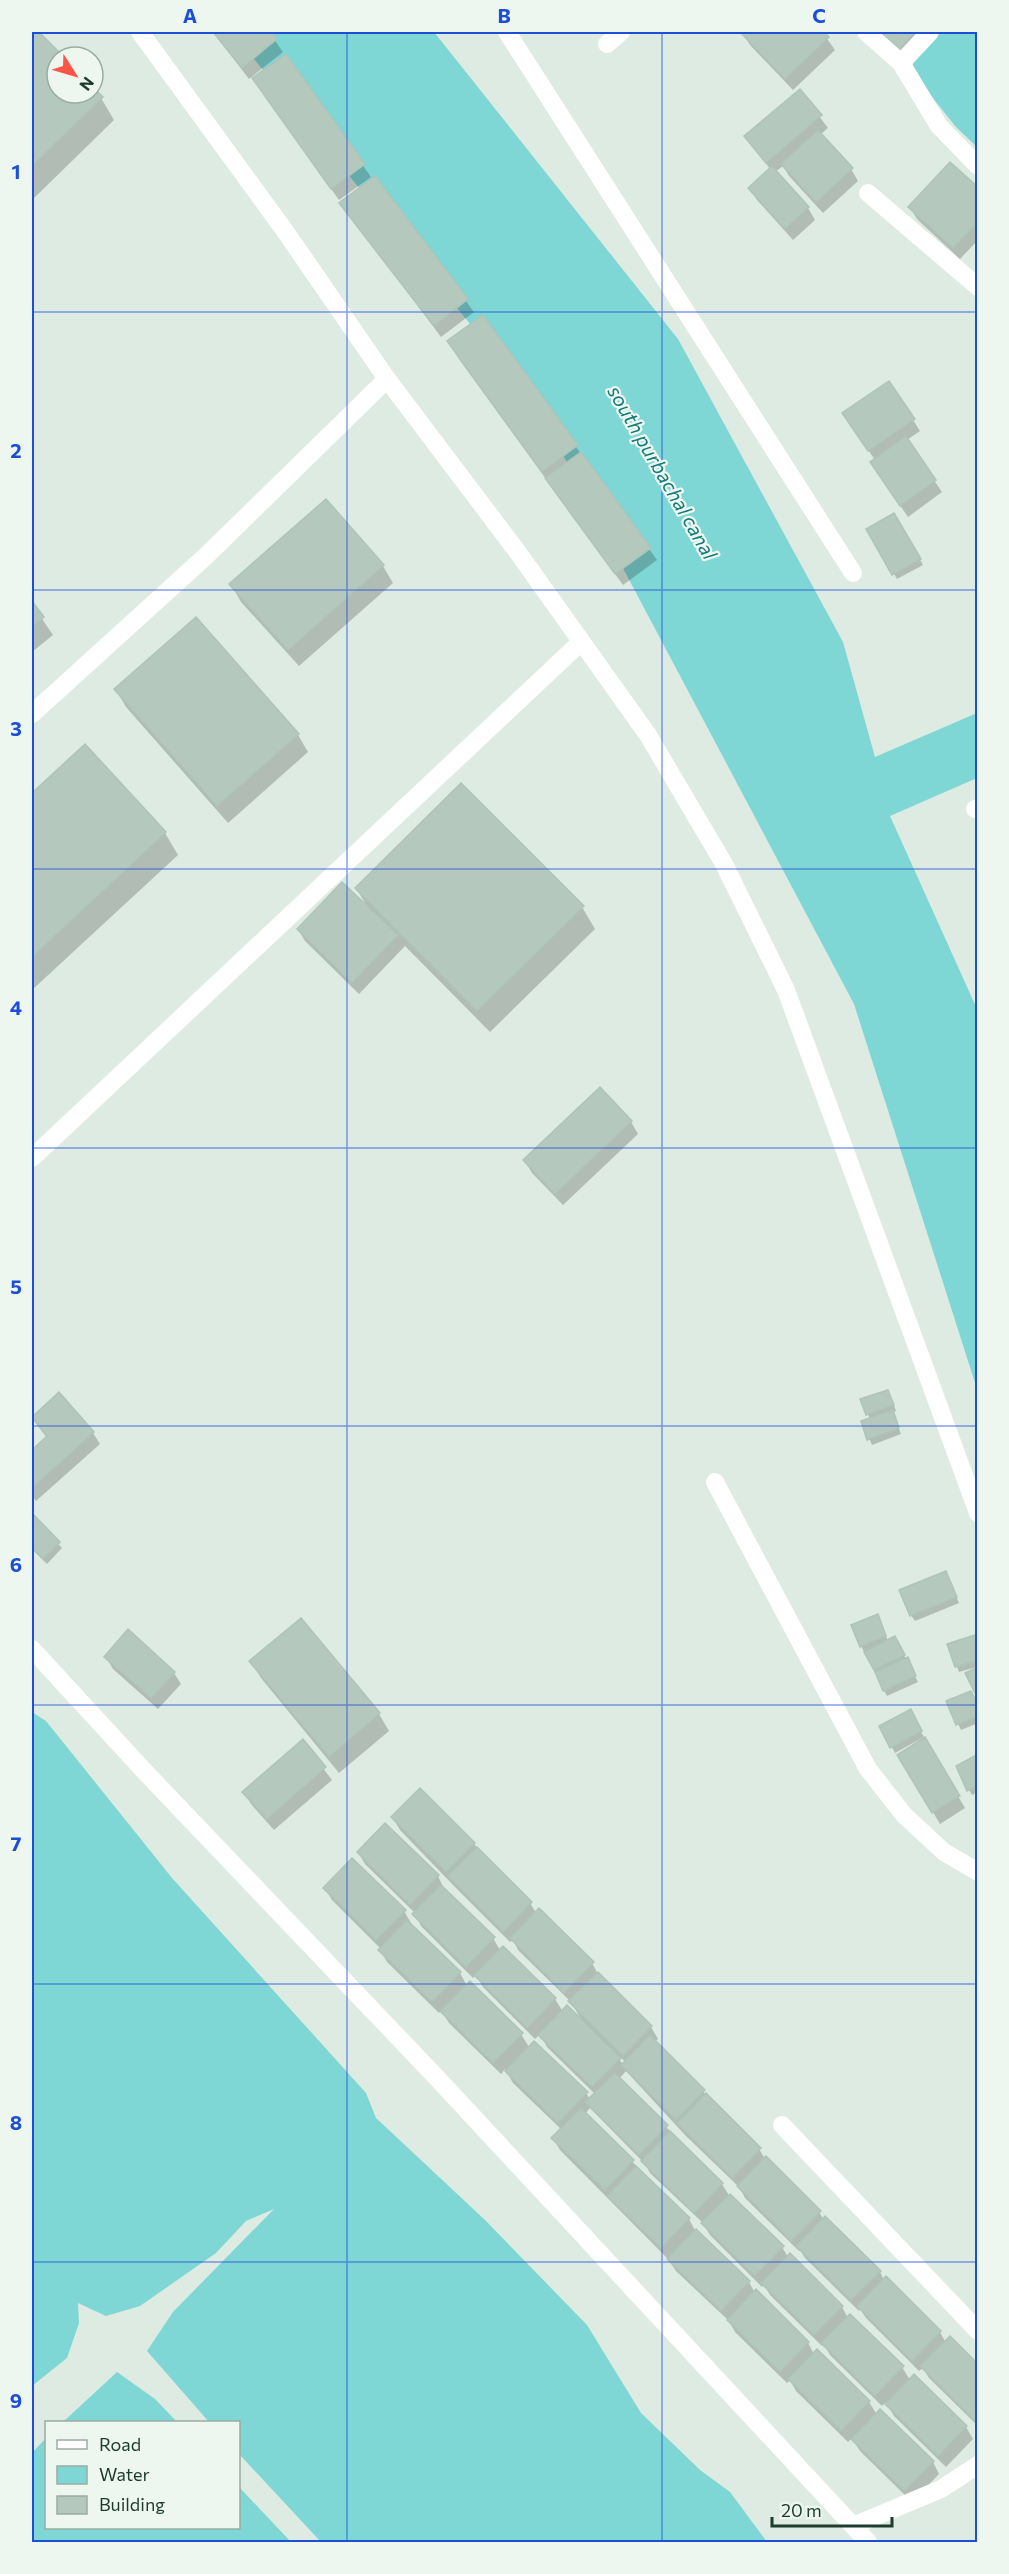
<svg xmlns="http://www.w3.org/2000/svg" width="1009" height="2574" font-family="Commissioner,sans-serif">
<rect width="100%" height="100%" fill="#ddebe2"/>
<path fill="#7ed6d5" d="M 232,32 L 434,32 L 678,339 L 843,642 L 875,757 L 977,713 L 977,778 L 890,816 L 977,1009 L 977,1389 L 854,1004 L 537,406 Z
M 933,32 L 977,32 L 977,147 L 956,127 L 912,72 L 914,56 Z
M 32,1712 L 46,1721 L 172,1878 L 366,2093 L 376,2118 L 485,2220 L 587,2325 L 641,2413 L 700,2470 L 730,2492 L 767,2542 L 321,2542 L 239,2454 L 238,2422 L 209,2422 L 147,2351 L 173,2312 L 274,2209 L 246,2221 L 216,2253 L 140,2306 L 106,2316 L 78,2303 L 79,2323 L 67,2358 L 32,2386 Z
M 117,2372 L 155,2399 L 177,2422 L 63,2422 Z
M 46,2438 L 46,2528 L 238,2528 L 239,2487 L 291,2542 L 32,2542 L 32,2453 Z"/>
<path fill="#0003" fill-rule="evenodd" d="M 32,32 L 37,32 L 62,57 L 57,57 L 57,93 L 93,93 L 93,90 L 101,98 L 114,120 L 32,200 Z
M 213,32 L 269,32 L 283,52 L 249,79 Z
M 745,32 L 822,32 L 835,50 L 793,90 L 750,45 L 743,33 Z
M 865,32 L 933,32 L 902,65 Z
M 286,56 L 371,177 L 339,200 L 254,79 Z
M 800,91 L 828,128 L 820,135 L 851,169 L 858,181 L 823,213 L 789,176 L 783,166 L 775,172 L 808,208 L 815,220 L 793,240 L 757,200 L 750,188 L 770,169 L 746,136 Z
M 374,178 L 474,312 L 441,337 L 341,203 Z
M 978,189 L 978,240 L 960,259 L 917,219 L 910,207 Z
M 483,317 L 657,560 L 623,585 L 459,359 L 449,342 Z
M 913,420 L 920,431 L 907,440 L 942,492 L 908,517 L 879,474 L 875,460 L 851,425 Z
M 894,515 L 923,565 L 897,579 L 868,530 Z
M 383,566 L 393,583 L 299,666 L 241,602 L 231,584 Z
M 32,604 L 53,635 L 32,652 Z
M 116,690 L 298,735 L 308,752 L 228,823 L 126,707 Z
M 84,746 L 165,833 L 178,855 L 32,990 L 32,795 Z
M 356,888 L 582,907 L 595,929 L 490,1032 L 405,946 L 359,994 L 305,941 L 298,929 L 367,906 Z
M 631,1122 L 638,1134 L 563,1205 L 532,1173 L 525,1161 Z
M 59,1394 L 93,1433 L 100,1444 L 36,1501 L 32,1496 L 32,1452 L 47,1438 L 32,1418 Z
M 891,1397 L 896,1411 L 892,1412 L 901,1434 L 872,1445 L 863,1422 L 870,1419 L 862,1400 Z
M 32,1516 L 62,1548 L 47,1564 L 32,1549 Z
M 948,1578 L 959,1603 L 915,1621 L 911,1615 Z
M 300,1620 L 379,1714 L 389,1731 L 339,1773 L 261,1678 L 251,1661 Z
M 880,1621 L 888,1641 L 895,1638 L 918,1682 L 887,1696 L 861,1646 Z
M 978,1636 L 978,1695 L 967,1673 L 977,1668 L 977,1667 L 959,1672 L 949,1645 Z
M 106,1657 L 174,1673 L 181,1684 L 158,1709 L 113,1669 Z
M 948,1702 L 978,1706 L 978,1723 L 961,1730 Z
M 910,1711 L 924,1737 L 895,1753 L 881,1727 Z
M 925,1740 L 965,1808 L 940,1824 L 899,1755 Z
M 302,1741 L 332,1780 L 274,1830 L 251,1804 L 244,1792 Z
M 978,1756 L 978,1792 L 972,1795 L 969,1790 Z
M 393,1818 L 474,1844 L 530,1903 L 536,1913 L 592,1963 L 599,1976 L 651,2027 L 658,2039 L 655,2042 L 759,2149 L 765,2159 L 819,2212 L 824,2220 L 880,2272 L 884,2280 L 940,2332 L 946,2343 L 978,2366 L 978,2426 L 929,2378 L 923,2368 L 919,2371 L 866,2318 L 860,2309 L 859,2311 L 805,2258 L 800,2250 L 799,2251 L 745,2198 L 740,2188 L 685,2135 L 626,2071 L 619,2079 L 722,2184 L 730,2197 L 782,2247 L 788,2257 L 842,2307 L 848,2318 L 902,2367 L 910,2380 L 914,2376 L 966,2427 L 973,2439 L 946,2467 L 894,2416 L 886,2402 L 882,2406 L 830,2355 L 824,2344 L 822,2346 L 770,2295 L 764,2285 L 762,2287 L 710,2235 L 703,2223 L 650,2173 L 646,2165 L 590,2108 L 585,2114 L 689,2219 L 696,2232 L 749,2282 L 755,2293 L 808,2343 L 814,2354 L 869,2402 L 877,2415 L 933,2462 L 939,2474 L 912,2502 L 860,2451 L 852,2438 L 848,2442 L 796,2391 L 790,2380 L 787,2383 L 735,2332 L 729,2321 L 676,2271 L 668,2259 L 560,2150 L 553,2138 L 562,2130 L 513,2083 L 505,2069 L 501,2074 L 449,2023 L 441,2010 L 439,2013 L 387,1962 L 380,1950 L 381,1949 L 332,1900 L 325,1888 L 404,1911 L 411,1923 L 410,1924 L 460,1973 L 467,1986 L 521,2034 L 529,2047 L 586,2093 L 590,2100 L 595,2094 L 547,2047 L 540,2034 L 535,2039 L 483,1987 L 476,1975 L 473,1978 L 421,1926 L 415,1913 L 365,1864 L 358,1852 L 386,1825 L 438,1876 L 444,1889 L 493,1938 L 500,1950 L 555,1999 L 563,2012 L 581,2019 L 571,2002 L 518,1950 L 513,1940 L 510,1942 L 456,1888 L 400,1830 ZM 617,2055 L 626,2062 L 623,2065 Z"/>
<path fill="#b5c8bd" stroke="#afc4b8" stroke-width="1.5" d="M 32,32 L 39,32 L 64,57 L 57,57 L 57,93 L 93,93 L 93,87 L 103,97 L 32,166 Z
M 213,32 L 271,32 L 277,39 L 242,68 Z
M 743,32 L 824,32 L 829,37 L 785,79 L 741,33 Z
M 869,32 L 915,32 L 895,55 Z
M 286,54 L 365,164 L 331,189 L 252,78 Z
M 800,89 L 822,115 L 766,163 L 744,136 Z
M 818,130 L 853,168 L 816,202 L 781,164 Z
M 950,162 L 978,187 L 978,222 L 953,248 L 908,207 Z
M 772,166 L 809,207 L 785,229 L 748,188 Z
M 375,176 L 468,299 L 434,326 L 339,203 Z
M 483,315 L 578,445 L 542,472 L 447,341 Z
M 889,381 L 915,419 L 868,451 L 842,413 Z
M 906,436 L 936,480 L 900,506 L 870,462 Z
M 581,452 L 651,548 L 615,574 L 545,478 Z
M 326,499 L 384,565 L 288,650 L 229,584 Z
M 894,513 L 921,559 L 892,575 L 866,529 Z
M 32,601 L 44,617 L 32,627 Z
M 196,617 L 299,734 L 217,806 L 114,689 Z
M 85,744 L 166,832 L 32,957 L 32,793 Z
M 461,783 L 584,906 L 477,1011 L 355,888 Z
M 342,882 L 398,935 L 352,983 L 297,929 Z
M 600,1087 L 632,1121 L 555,1194 L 523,1160 Z
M 888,1390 L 894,1405 L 866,1415 L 860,1399 Z
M 59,1392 L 94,1432 L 32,1488 L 32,1450 L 47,1436 L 32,1417 Z
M 893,1410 L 899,1428 L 867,1440 L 861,1421 Z
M 32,1513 L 60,1542 L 43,1559 L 32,1548 Z
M 946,1571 L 957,1597 L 910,1616 L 899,1590 Z
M 878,1614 L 886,1636 L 860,1647 L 851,1625 Z
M 301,1618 L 380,1713 L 329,1757 L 249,1661 Z
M 128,1629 L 175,1672 L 151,1698 L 104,1657 Z
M 978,1634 L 978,1660 L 955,1667 L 947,1644 Z
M 895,1636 L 905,1655 L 874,1670 L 864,1652 Z
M 908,1657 L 916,1676 L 883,1691 L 875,1672 Z
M 978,1667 L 978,1694 L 976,1695 L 965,1673 Z
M 971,1691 L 978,1705 L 978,1716 L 956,1725 L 946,1701 Z
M 911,1709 L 922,1731 L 890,1748 L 879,1726 Z
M 925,1737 L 960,1796 L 932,1813 L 897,1755 Z
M 303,1739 L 326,1767 L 267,1819 L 242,1792 Z
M 978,1754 L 978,1785 L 967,1791 L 956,1766 Z
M 420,1788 L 475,1843 L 446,1872 L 391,1817 Z
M 385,1823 L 439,1875 L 410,1905 L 357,1852 Z
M 477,1847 L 532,1902 L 503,1932 L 448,1876 Z
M 352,1858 L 406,1910 L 376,1940 L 323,1888 Z
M 441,1885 L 495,1937 L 466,1967 L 412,1914 Z
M 539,1908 L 594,1962 L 564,1993 L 510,1938 Z
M 407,1920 L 461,1972 L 432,2002 L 378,1950 Z
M 503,1946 L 556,1998 L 527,2028 L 474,1975 Z
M 598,1972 L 652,2026 L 623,2056 L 568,2001 Z
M 470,1981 L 523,2033 L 493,2063 L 440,2011 Z
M 567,2005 L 621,2058 L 592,2087 L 538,2035 Z
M 650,2035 L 705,2090 L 676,2120 L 621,2065 Z
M 534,2041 L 588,2092 L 558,2123 L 505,2071 Z
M 615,2073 L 668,2125 L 639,2155 L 585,2102 Z
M 706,2093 L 761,2148 L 732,2178 L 677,2123 Z
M 581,2108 L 634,2160 L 605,2190 L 551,2138 Z
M 670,2131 L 723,2183 L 694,2213 L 641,2161 Z
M 766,2156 L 821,2211 L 791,2241 L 737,2186 Z
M 636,2166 L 690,2218 L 661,2248 L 607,2196 Z
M 730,2194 L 784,2246 L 755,2276 L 701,2223 Z
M 825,2216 L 881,2271 L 851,2300 L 796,2246 Z
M 696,2229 L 750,2281 L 721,2311 L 667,2259 Z
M 790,2253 L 843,2306 L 814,2335 L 761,2283 Z
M 886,2276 L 941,2331 L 912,2361 L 857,2306 Z
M 756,2289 L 809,2342 L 780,2372 L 727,2320 Z
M 850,2314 L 904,2366 L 875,2396 L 821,2343 Z
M 950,2336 L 978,2364 L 978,2419 L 975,2421 L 920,2366 Z
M 817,2349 L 870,2401 L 841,2431 L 788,2379 Z
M 914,2374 L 967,2426 L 938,2456 L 885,2404 Z
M 880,2409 L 934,2461 L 904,2491 L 851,2439 Z"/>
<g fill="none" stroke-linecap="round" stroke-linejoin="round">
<path stroke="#fff" stroke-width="18" d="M 140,32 L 285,231 L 387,379 L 519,554 L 648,735 L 724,864 L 786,990 L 978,1513
M 507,32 L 853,573
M 866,32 L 901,63 L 939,126 L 978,166
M 607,44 L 621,32
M 901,63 L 930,32
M 868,193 L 978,287
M 32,714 L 206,556 L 387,379
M 975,809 L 978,808
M 32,1158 L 581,642
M 715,1482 L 868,1769 L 904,1815 L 944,1852 L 978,1872
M 32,1649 L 147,1774 L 438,2079 L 868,2542
M 782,2125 L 978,2331
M 853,2526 L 941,2489 L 978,2465"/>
</g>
<path fill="none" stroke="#1d4ed8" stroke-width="1.5" stroke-opacity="0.55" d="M 347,32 L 347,2542M 662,32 L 662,2542M 32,312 L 978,312M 32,590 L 978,590M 32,869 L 978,869M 32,1148 L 978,1148M 32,1426 L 978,1426M 32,1705 L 978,1705M 32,1984 L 978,1984M 32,2262 L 978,2262"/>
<g text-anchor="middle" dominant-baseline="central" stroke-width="4.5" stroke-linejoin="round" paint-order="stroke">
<g font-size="20" font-style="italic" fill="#127b7c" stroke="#edf7f0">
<text transform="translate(663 472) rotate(60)">south purbachal canal</text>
</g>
</g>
<rect width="1009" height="2574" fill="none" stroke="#edf7f0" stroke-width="66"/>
<rect x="45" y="2421" width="195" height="108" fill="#edf7f0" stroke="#9aaca2" stroke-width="1.5"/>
<rect x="57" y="2440" width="30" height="9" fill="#ffffff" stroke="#9aaca2" stroke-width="1.5"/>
<text x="99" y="2451" font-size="18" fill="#1d3b2e">Road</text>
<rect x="57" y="2466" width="30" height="18" fill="#7ed6d5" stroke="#9aaca2" stroke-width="1.5"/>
<text x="99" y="2481" font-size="18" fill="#1d3b2e">Water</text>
<rect x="57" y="2496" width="30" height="18" fill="#b5c8bd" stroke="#9aaca2" stroke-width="1.5"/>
<text x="99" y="2511" font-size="18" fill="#1d3b2e">Building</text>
<g transform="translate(75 75) rotate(127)"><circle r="28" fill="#edf7f0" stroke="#9aaca2" stroke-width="1.5"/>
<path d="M0-4.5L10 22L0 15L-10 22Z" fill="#ff5546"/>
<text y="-9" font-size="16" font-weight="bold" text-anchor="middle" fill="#1d3b2e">N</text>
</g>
<path d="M772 2517v9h120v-9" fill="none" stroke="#1d3b2e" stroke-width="3"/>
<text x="781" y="2517" font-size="18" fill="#1d3b2e" stroke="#edf7f0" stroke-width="4.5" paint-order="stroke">20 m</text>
<rect x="33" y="33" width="943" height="2508" fill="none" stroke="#1d4ed8" stroke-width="2"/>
<g font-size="20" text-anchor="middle" font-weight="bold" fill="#1d4ed8">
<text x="190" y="23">A</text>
<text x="504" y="23">B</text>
<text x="819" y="23">C</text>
<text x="16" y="179">1</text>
<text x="16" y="458">2</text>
<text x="16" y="736">3</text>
<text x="16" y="1015">4</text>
<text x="16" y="1294">5</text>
<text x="16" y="1572">6</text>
<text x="16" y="1851">7</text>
<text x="16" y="2130">8</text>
<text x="16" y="2408">9</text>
</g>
</svg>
